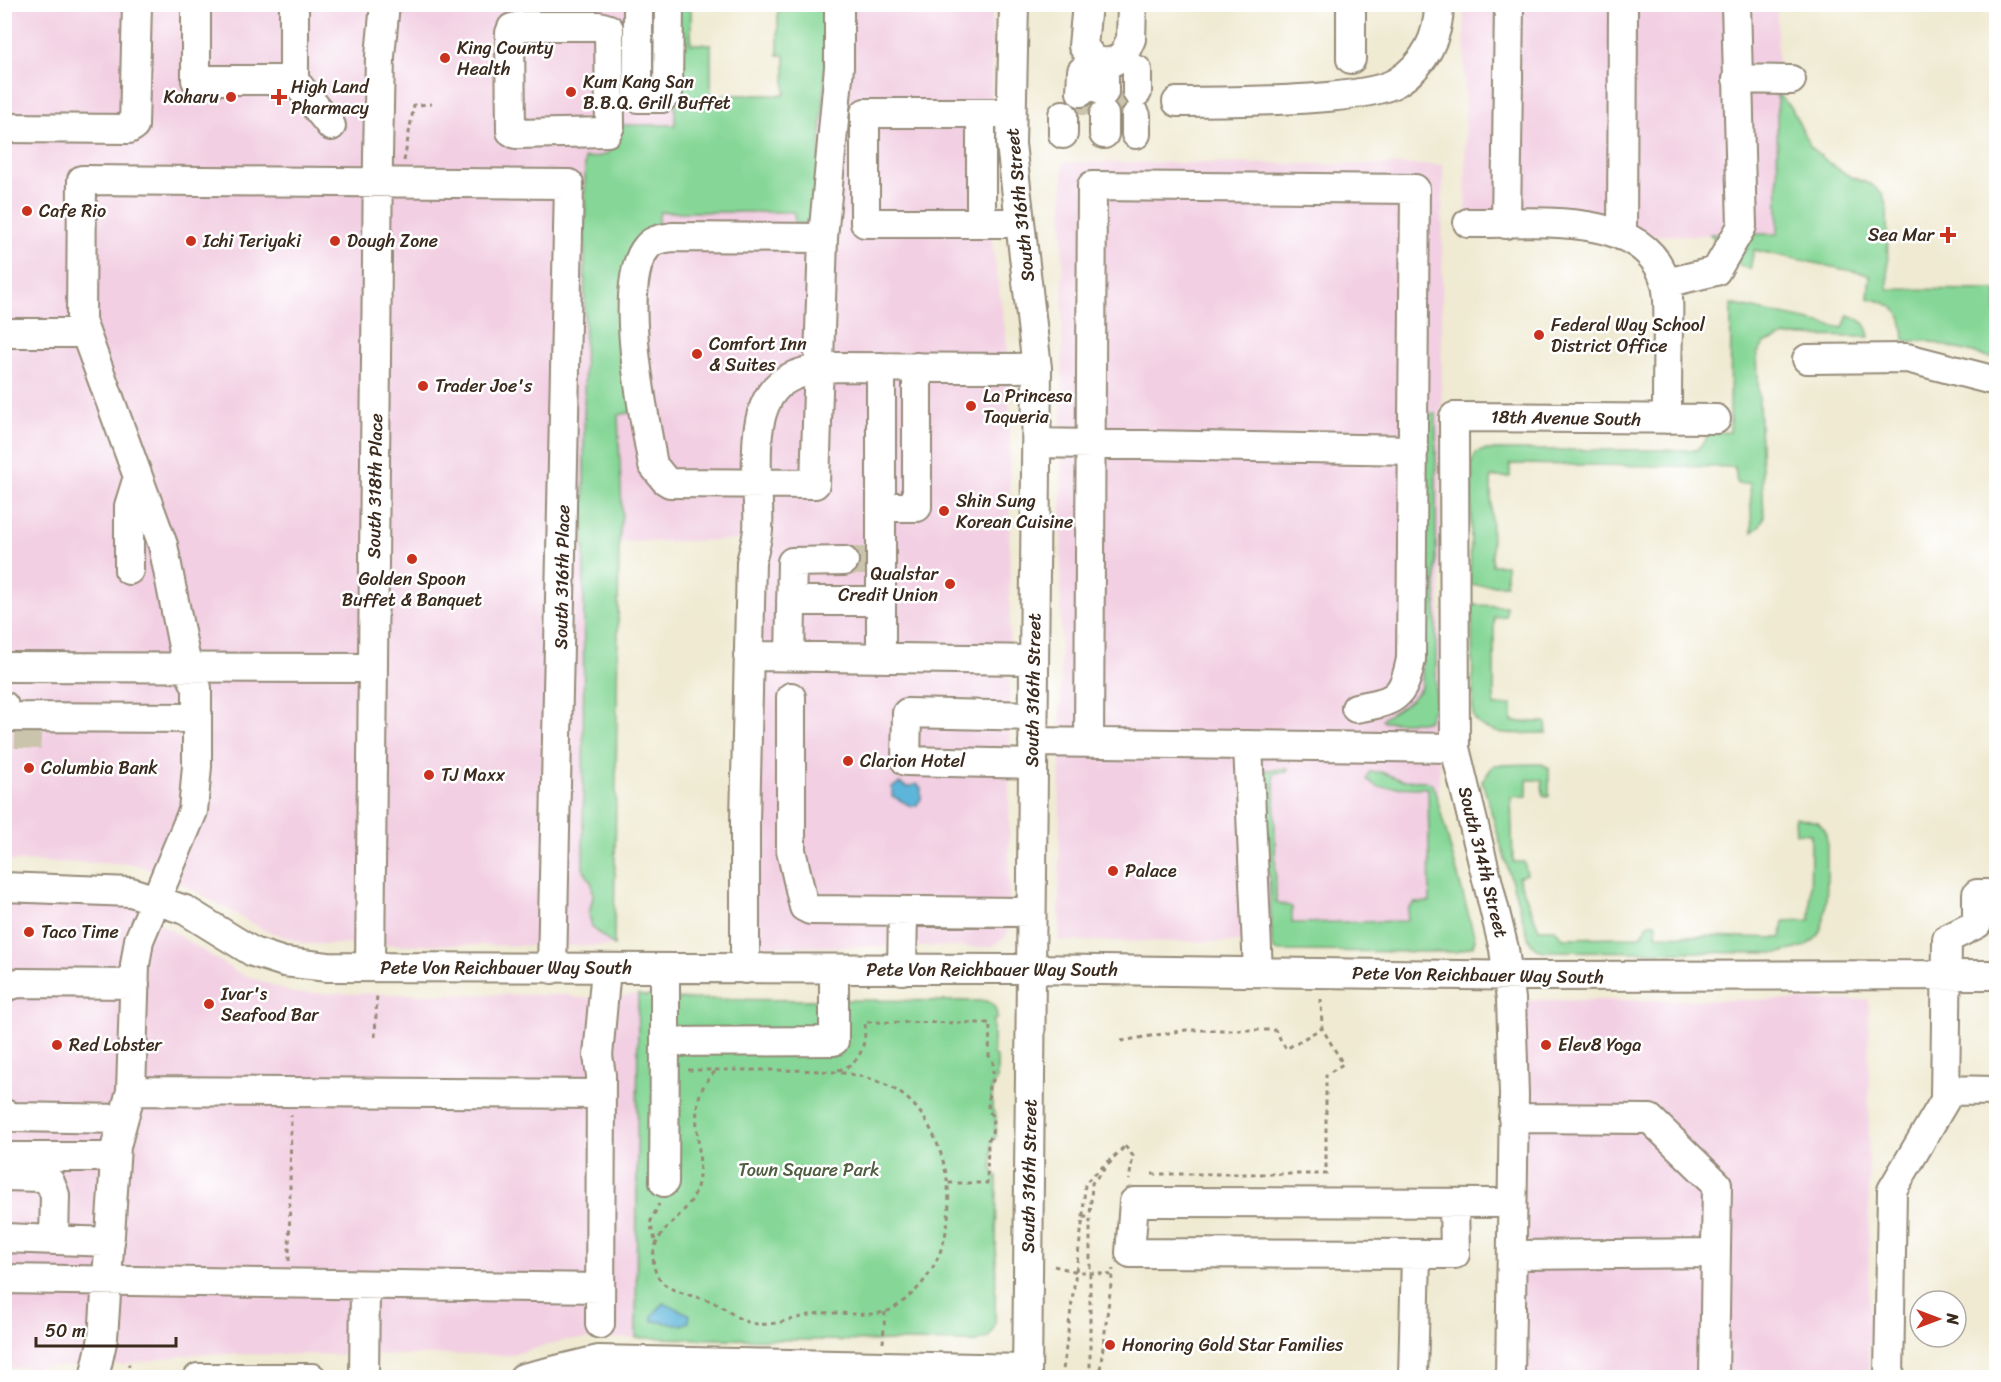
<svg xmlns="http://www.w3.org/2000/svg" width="2001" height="1382" font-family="Sriracha,sans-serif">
<rect width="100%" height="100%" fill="#fff"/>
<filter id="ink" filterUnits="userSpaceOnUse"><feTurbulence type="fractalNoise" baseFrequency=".0167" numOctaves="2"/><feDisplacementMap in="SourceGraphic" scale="12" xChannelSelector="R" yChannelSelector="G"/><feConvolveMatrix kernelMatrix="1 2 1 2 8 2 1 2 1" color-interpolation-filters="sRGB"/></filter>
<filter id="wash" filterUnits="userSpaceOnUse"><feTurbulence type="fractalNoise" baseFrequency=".008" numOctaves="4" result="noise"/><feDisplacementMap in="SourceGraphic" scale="24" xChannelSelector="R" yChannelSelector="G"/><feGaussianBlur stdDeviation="1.35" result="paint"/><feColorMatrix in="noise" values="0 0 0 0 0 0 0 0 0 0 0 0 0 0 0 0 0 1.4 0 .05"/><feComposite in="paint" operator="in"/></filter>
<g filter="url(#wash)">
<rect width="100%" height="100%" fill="#efead1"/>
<path fill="#f2cfe2" d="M 410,4 L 410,7 L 584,8 L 585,4 L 675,5 L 675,125 L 623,125 L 610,153 L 602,157 L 585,158 L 583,868 L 592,884 L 593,896 L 589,914 L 592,927 L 614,946 L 306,944 L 264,930 L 168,876 L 133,864 L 5,861 L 4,5 Z
M 825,5 L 992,5 L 991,235 L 1010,363 L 1009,927 L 1006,937 L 990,947 L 735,946 L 742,540 L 619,542 L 622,514 L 618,415 L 633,412 L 619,350 L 632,254 L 659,212 L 795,212 Z
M 1464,5 L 1777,5 L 1779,234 L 1466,238 Z
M 1063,162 L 1443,165 L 1438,943 L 1059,941 Z
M 4,901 L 118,901 L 134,907 L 237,972 L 293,993 L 569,995 L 577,998 L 638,995 L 636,1338 L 566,1340 L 511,1355 L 194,1354 L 123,1365 L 5,1368 Z
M 1515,1000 L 1869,1000 L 1869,1377 L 1510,1378 Z"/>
<path fill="#86d797" stroke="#60805a" stroke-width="1.5" d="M 675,5 L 691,5 L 691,44 L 711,44 L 711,95 L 785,95 L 785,55 L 778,55 L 778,5 L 825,5 L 825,81 L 814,221 L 795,225 L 794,212 L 660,212 L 657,227 L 632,254 L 619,350 L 633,412 L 618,415 L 622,514 L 619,542 L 614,946 L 592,927 L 589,914 L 593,896 L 592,884 L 583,868 L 585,158 C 614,157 612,149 623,125 L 675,125 Z
M 1777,94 L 1791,107 L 1810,146 L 1830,164 L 1851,177 L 1872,185 L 1883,195 L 1887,210 L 1888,289 L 1996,290 L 1996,359 L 1927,341 L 1904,341 C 1903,311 1896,304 1868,298 L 1870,275 L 1754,250 L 1750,269 L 1740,266 L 1710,234 L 1778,234 Z
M 1731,304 L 1843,328 L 1848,315 C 1860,318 1867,324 1869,337 L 1786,336 L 1765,343 L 1757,354 L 1764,517 L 1760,526 L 1752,532 L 1750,483 L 1737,484 L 1735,467 L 1510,464 L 1510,477 L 1491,477 L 1492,565 L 1506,565 L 1506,585 L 1470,585 L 1472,461 L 1476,453 L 1484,450 L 1697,450 L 1710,433 L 1730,432 Z
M 1436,413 L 1436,703 L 1428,720 L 1421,722 L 1384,722 L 1382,719 C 1398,708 1411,704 1422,686 L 1424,414 Z
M 1472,605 L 1506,606 L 1506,616 L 1494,617 L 1494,706 L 1512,705 L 1512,722 L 1546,722 L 1547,733 C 1523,732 1485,740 1473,716 Z
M 1542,764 L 1549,768 L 1549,796 L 1543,795 L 1542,780 L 1527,780 L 1527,796 L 1511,797 L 1513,862 L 1524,862 L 1527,874 L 1518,877 L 1539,929 L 1555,929 L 1563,938 L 1633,937 L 1642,935 L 1649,923 L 1657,923 L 1656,935 L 1781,938 L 1784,921 L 1810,920 L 1811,834 L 1796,833 L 1795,817 L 1818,822 L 1825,830 L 1827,841 C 1826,864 1831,925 1814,940 C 1805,948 1791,950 1780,953 L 1545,951 L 1536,949 L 1529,940 L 1482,781 L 1494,765 Z
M 1288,769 L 1287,772 L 1274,773 L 1276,902 L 1292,907 L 1292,923 L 1407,921 L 1408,909 L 1415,903 L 1430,902 L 1428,788 L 1378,787 L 1367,780 L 1369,772 L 1381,772 L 1401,780 L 1425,781 L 1431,783 L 1435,791 L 1475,939 L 1473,946 L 1456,952 L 1275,951 L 1272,946 L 1265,770 Z
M 638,995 L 675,999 L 986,1001 C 995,1003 997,1011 997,1019 L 993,1020 L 993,1054 L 997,1059 L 997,1081 L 992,1086 L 992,1110 L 996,1115 L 996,1137 L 992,1142 L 992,1169 L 997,1176 L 995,1325 L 989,1337 L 976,1342 L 636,1338 Z"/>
<path fill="#5db5da" stroke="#4c707c" stroke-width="1.5" d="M 900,783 L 907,787 L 917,784 L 921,788 L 921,799 L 916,806 L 911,806 L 892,796 L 892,787 Z
M 663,1303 L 689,1314 L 689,1322 L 682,1325 L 653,1321 L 652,1316 Z"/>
</g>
<g filter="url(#ink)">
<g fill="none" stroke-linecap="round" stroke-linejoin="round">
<path stroke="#cbc4ad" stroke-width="28" stroke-dasharray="28 14" stroke-linecap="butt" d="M 1080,115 L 1081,92
M 1119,116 L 1119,92
M 844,561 L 869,561
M 15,734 L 41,735"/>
<g stroke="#958a78" stroke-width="32">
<path id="minor" d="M 196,4 L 196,80 L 294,80
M 294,4 L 294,80 L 331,126
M 638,4 L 638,98 L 662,98 L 668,92 L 669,4
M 1014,4 L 1011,144 L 1037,368 L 1027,1378
M 1087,4 L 1083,46 L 1095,61 L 1110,63 L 1123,56 L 1131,39 L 1132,5
M 520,26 L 599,26 L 609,29 L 610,126 L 607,132 L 516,134 L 511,131 L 510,33 L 512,28 Z
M 1351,59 L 1351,4
M 1104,70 L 1104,92
M 1737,79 L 1791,80
M 1081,92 L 1082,71
M 1137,92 L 1137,70
M 1177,102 C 1222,101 1363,103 1397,82 C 1425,64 1439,37 1439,4
M 1011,113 L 865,113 L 865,223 L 1019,223
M 1104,115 L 1104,134
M 4,128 L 129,129 L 134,126 L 137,4
M 1063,134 L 1063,115
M 1136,134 L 1136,116
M 981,223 L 981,113
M 1468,223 C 1527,224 1644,208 1665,281 C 1670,296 1668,316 1668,331 C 1667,361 1667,390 1667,419
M 1506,224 L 1509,4
M 1622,236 L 1623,4
M 823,238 L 672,237 C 663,239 653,239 647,247 C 615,283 645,420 653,465 L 665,480 L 670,483 L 815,484 L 823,238 L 839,67 L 839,4
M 1666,283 L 1716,271 L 1742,226 L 1736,4
M 4,333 L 85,333
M 1807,359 L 1907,358 L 1996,381
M 881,367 L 881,658
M 1037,443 L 1414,450
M 881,507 L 917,507 L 917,367
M 129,570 L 129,506 L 138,477
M 791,601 L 881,601
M 748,656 L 1034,660
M 790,656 L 792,562 L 844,561
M 4,667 L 373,668
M 791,697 L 791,850 L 804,907 L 810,910 L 1031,912
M 4,706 L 6,717 L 197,718
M 1033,742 L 1455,748
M 1089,743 L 1092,186 L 1415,189 L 1411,659 C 1403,699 1395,701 1356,708
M 1248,745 L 1258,972
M 1033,764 L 906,761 L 907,713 L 1033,716
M 4,887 L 131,892 L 185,910 L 253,952 L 284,962 L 328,967 L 1030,969 L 1536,976 L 1996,975
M 370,967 L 378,156 L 380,56 L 385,4
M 665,969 L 665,1042 L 834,1041 L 834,969
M 745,969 L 745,822 L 751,562 C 754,551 757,540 758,530 C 761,488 743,408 784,381 C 799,371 818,369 837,367 L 1037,368
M 902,970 L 903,911
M 4,987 L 18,983 L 135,984
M 1945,1090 L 1996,1091
M 131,1091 L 601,1094
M 4,1114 L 13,1117 L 123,1119
M 1513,1118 L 1650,1119 L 1717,1184 L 1714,1378
M 4,1157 L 115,1157
M 4,1176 L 41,1177 L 50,1182 L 55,1195 L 54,1240
M 664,1182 L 665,1042
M 1454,1203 L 1455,1254 L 1130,1253 L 1134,1202 L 1152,1202 L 1512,1203
M 4,1238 L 110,1242
M 1512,1255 L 1716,1253
M 4,1279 L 600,1288
M 600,1324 L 601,1075 L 598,1056 L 606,969
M 94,1378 L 103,1338 L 116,1146 L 131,1091 L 135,965 L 139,940 L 193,811 L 197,766 L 197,688 L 187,667 L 163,545 L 81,321 L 82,180 L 569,184 L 552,969
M 198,1378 L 312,1378
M 364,1378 L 365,1285
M 523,1378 L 598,1360 L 1027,1369
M 1413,1378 L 1416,1254
M 1510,1378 L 1514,1095 L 1511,999 L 1504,949 L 1455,748 L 1454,417 L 1716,419
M 1889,1378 L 1892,1190 L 1945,1100 L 1947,939 L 1977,924 L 1977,894 L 1996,894"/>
</g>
<path stroke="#958a78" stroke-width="3" stroke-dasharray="4.5 4.5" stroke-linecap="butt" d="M 404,161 L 414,105 L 432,104
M 375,1037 L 377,992
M 1121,1041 L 1186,1030 L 1275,1030 L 1286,1049 L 1322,1028
M 688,1070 C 716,1070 745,1070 773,1070 C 827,1071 891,1067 924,1118 C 957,1169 960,1246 915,1291 C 907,1298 895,1310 884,1312 C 865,1317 842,1312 822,1313 C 800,1315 780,1326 757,1324 C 739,1322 730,1311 715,1303 C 694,1293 659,1295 654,1266 C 647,1229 689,1219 697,1187 C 708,1146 679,1103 717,1070
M 838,1070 C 862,1065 866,1042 865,1022 L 990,1023 L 989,1056 L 993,1060 L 993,1081 L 989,1084 L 988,1111 L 993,1116 L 992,1136 L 988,1140 L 987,1183 L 947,1183
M 1125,1146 L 1133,1156 L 1129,1180
M 1152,1174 L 1326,1174 L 1326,1075 L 1343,1064 L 1322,1028 L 1321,999
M 1083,1216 L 1085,1183 L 1125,1146 L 1092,1183 L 1090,1217
M 655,1240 L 650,1223 L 659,1204
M 289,1261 L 291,1115
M 1054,1266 L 1074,1271 L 1111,1275
M 883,1343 L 885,1312
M 128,1366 L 130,1364
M 1062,1378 L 1083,1217 L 1090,1217 L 1090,1378
M 1099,1378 L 1113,1269"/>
<use href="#minor" stroke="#fff" stroke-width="28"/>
</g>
</g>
<g fill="#c8321e" stroke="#fff" stroke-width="2">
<circle cx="445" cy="58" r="6"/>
<circle cx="571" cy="92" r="6"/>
<circle cx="231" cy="97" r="6"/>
<path d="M276 88h6v6h6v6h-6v6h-6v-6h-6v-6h6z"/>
<circle cx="27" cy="211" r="6"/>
<path d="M1945 226h6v6h6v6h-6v6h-6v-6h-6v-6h6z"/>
<circle cx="191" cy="241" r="6"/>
<circle cx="335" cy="241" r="6"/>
<circle cx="1539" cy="335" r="6"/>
<circle cx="697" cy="354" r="6"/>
<circle cx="423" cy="386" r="6"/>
<circle cx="971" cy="406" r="6"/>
<circle cx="944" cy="511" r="6"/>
<circle cx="412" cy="559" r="6"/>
<circle cx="950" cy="584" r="6"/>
<circle cx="848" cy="761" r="6"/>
<circle cx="29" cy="768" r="6"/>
<circle cx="429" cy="775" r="6"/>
<circle cx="1113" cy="871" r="6"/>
<circle cx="29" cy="932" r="6"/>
<circle cx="209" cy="1004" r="6"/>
<circle cx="57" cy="1045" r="6"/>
<circle cx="1546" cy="1045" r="6"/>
<circle cx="1110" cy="1345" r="6"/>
</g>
<g text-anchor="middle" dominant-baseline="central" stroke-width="5" stroke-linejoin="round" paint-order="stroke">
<g font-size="18" fill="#3b2a1e" stroke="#fff" text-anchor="start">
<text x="457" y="48">King County<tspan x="457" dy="21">Health</tspan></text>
<text x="583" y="82">Kum Kang San<tspan x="583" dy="21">B.B.Q. Grill Buffet</tspan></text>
<text x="291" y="87">High Land<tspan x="291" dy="21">Pharmacy</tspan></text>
<text x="219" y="97" text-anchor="end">Koharu</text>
<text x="39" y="211">Cafe Rio</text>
<text x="1934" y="235" text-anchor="end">Sea Mar</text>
<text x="203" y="241">Ichi Teriyaki</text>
<text x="347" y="241">Dough Zone</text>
<text x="1551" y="325">Federal Way School<tspan x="1551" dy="21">District Office</tspan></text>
<text x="709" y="344">Comfort Inn<tspan x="709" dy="21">&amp; Suites</tspan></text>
<text x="435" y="386">Trader Joe's</text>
<text x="983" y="396">La Princesa<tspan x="983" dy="21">Taqueria</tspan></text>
<text x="956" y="501">Shin Sung<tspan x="956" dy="21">Korean Cuisine</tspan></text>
<text x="938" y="574" text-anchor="end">Qualstar<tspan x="938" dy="21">Credit Union</tspan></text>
<text x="412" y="579" text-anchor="middle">Golden Spoon<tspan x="412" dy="21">Buffet &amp; Banquet</tspan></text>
<text x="860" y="761">Clarion Hotel</text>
<text x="41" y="768">Columbia Bank</text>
<text x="441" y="775">TJ Maxx</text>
<text x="1125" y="871">Palace</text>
<text x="41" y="932">Taco Time</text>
<text x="221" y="994">Ivar's<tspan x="221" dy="21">Seafood Bar</tspan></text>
<text x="69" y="1045">Red Lobster</text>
<text x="1558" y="1045">Elev8 Yoga</text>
<text x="1122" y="1345">Honoring Gold Star Families</text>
</g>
<g font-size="18" fill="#3b2a1e" stroke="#fff">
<text transform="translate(1020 205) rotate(-96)">South 316th Street</text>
<text transform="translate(1566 418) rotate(1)">18th Avenue South</text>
<text transform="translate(375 486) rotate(-89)">South 318th Place</text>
<text transform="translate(562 577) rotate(-89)">South 316th Place</text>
<text transform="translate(1033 690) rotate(-89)">South 316th Street</text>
<text transform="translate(1483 862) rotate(76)">South 314th Street</text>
<text x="506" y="968">Pete Von Reichbauer Way South</text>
<text x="992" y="970">Pete Von Reichbauer Way South</text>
<text transform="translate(1478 975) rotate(1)">Pete Von Reichbauer Way South</text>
<text transform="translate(1029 1176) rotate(-89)">South 316th Street</text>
</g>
<g font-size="18" fill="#525e42" stroke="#fff">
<text x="809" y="1170">Town Square Park</text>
</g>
</g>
<rect width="2001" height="1382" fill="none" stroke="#fff" stroke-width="24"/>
<g transform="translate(1938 1319) rotate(90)"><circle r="28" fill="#ffffff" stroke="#b1aaa5" stroke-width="1.5"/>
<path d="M0-4.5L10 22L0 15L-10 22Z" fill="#c8321e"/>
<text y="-9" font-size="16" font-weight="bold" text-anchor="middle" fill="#3b2a1e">N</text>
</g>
<path d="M36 1337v9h140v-9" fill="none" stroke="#3b2a1e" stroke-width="3"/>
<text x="45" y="1337" font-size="18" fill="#3b2a1e" stroke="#ffffff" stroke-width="4.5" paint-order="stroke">50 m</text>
</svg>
